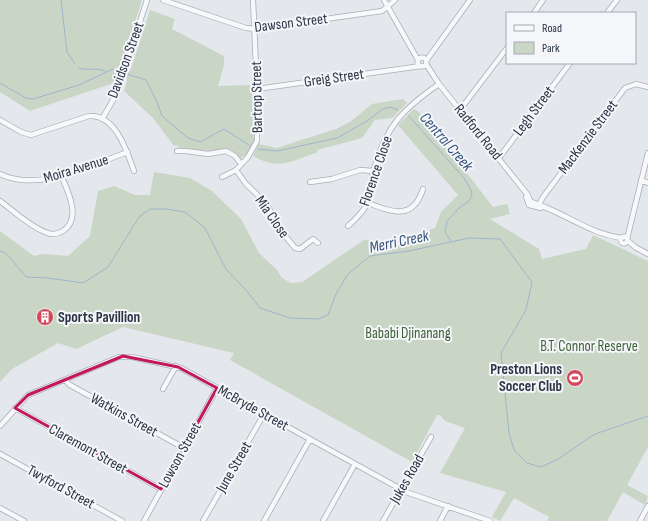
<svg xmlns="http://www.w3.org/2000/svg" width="648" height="521" font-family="'Sofia Sans Condensed',sans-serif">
<rect width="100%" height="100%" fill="#e4e7ec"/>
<path fill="#c9d6c5" d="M 0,0 L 142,0 L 120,67 L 121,70 L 114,83 L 30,111 L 0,92 Z
M 150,10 L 175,19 L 172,29 L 224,56 L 224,65 L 218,86 L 252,85 L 254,141 L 247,154 L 239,159 L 232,152 L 180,149 L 177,145 L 174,146 L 153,118 L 124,91 L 127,81 L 126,75 L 131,69 Z
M 403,99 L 407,103 L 392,118 L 375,120 L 362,138 L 317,150 L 318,152 C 291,161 279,171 253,156 L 259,144 L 277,148 L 301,140 L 336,129 L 350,122 L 372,104 Z
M 414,109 L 420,113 L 493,207 L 507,204 L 510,214 L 490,219 L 539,249 L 542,259 L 586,249 L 593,235 L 648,261 L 648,447 L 627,485 L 648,496 L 645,505 L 623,492 L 607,521 L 547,521 L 549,517 L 514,498 L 500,521 L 492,517 L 506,492 L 440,473 L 465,428 L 445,421 L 440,415 L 437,415 L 412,462 L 230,360 L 234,353 L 123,327 L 76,349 L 58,343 L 12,369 L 0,382 L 0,231 L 34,256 L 43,254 L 68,256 L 90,236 L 98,191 L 114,186 L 135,195 L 150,195 L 154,172 L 190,178 L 212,191 L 241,219 L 259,253 L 277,270 L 282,278 L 291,283 L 302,282 L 364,240 L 397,241 L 435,228 L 441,212 L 458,195 L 398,125 Z"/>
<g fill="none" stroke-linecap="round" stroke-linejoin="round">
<path stroke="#9fb4cc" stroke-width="1" d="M 61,0 L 67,52 L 75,64
M 79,68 C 87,71 96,67 105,71
M 127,74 L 146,80 L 157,102 L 162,116 L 188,138 L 200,142 L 224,129 L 252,147
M 0,83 L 26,98 L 33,99 L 79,85 L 113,69 L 120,72
M 408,115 L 464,178 L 471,190 L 472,196 L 468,202 L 459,208 L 447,221 L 445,232 L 451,241
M 258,149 L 277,151 L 337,138 L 367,121 L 383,109 L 390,107 L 398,110
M 0,251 L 6,253 L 26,277 L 48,278 L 83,283 L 108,267 L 139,217 L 150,209 L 166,209 L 185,212 L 205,228 L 226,269 L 246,290 L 260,308 L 290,318 L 318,319 L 328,315 L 336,294 L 348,274 L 370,256 L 409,251 L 469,238 L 500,239 L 532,282 L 526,310 L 501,353 L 509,433 L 514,450 L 527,463 L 541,467 L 558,459 L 595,434 L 648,416"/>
<g stroke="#a9aeb7" stroke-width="6">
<path id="minor" d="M 163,0 L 246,28 L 255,29 L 382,11 L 395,0
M 384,0 L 418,60
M 534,13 L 543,0
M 607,13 L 617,0
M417.5 62a4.5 4.5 0 1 1 9 0a4.5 4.5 0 1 1-9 0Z
M 426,61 L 470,0
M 426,64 L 439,84 L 527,194 L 531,202 C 562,211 589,234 622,238
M 257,89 L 421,66
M 460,110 L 507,48
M 102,119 L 116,95 L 147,0
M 0,120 L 21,132 L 31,135 L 89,116 C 116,114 127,152 134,171
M 177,151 L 186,151 L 208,154 L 226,151 L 235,156 L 241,164
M 499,158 L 570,63
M 236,170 L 246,184 L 265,202 L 282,232 L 295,248 L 300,249 L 313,239 L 318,243
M 0,174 C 39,193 90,165 128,152
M 222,177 L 236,170 L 248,157 L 257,141 L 257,89 L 253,0
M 641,180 L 648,183
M 310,182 L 332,179 L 360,170 L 374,171
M 526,197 L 529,205 L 541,208
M 0,201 C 14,211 29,226 45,232 C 51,235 58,234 63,231 C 82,219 68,191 61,175
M 368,203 C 392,212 413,221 423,189
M 538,207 L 543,197 L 625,88 L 636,84 L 648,87
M 348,226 C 375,202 366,200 374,169 C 386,126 403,109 439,84
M620.5 240a3.5 3.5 0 1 1 7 0a3.5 3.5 0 1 1-7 0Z
M 627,239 L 648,153
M 627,240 L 635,247 L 648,254
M 65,380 L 70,385 L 184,448
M 163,389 L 176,366
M 15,408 L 161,489
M 0,426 L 28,395 L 119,357 L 132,357 L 181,368 L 406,492 L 490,521
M 0,454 L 122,521
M 0,508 L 24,521
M 144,521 L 217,388
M 203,521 L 264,414
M 264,521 L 310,439
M 323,521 L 355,464
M 383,521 L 431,437
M 440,521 L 448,506
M 640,521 L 648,506"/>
</g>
<use href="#minor" stroke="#f7f8fa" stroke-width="4.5"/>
</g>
<path fill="none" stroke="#c2185b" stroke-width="3" stroke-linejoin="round" d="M 123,356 L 178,367 L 217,388 L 161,489 L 15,408 L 28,395 Z"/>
<defs>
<g id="building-disc" transform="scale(0.9)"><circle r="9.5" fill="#d1495b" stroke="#f4f6f9"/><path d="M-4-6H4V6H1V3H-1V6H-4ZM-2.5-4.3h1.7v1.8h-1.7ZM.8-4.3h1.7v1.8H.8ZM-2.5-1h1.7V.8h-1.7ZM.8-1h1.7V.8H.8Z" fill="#fff"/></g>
<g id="stadium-disc" transform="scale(0.9)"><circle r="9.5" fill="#d1495b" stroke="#f4f6f9"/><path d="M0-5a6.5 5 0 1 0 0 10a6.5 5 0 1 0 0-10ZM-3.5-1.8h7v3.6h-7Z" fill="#fff"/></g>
</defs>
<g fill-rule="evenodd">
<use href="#building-disc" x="45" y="317"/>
<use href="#stadium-disc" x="575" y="378"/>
</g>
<g text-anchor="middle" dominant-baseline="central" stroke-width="4" stroke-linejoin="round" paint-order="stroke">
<g font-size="15" fill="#2b3445" stroke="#f4f6f9">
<text transform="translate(291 23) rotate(-7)">Dawson Street</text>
<text transform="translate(126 60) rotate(-70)">Davidson Street</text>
<text transform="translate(334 78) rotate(-8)">Greig Street</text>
<text transform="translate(257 97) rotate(-91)">Bartrop Street</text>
<text transform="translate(534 111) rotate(-53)">Legh Street</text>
<text transform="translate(478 132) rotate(51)">Radford Road</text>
<text transform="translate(588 137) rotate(-53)">MacKenzie Street</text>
<text transform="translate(76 169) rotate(-17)">Moira Avenue</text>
<text transform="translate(376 171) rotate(-71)">Florence Close</text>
<text transform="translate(272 217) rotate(55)">Mia Close</text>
<text transform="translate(253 408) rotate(29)">McBryde Street</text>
<text transform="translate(124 415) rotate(29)">Watkins Street</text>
<text transform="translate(88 449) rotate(29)">Claremont Street</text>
<text transform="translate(180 455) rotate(-61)">Lowson Street</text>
<text transform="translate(234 467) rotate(-60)">June Street</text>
<text transform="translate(407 479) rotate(-60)">Jukes Road</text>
<text transform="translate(61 487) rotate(29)">Twyford Street</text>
</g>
<g font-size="15" font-weight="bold" fill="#2b3445" stroke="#f4f6f9" text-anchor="start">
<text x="58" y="317">Sports Pavillion</text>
<text x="562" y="369" text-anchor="end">Preston Lions<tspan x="562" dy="17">Soccer Club</tspan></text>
</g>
<g font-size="15" fill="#3f6138" stroke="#f4f6f9">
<text x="408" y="333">Bababi Djinanang</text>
<text x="589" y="346">B.T. Connor Reserve</text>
</g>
<g font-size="16" font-style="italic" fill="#34527a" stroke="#f4f6f9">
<text transform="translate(446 142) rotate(49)">Central Creek</text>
<text transform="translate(399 242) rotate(-12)">Merri Creek</text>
</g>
</g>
<rect x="506" y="12" width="130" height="52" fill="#f4f6f9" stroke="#a4a8b1"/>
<rect x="514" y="25" width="20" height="6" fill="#f7f8fa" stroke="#a4a8b1"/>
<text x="542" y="32" font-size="12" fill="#2b3445">Road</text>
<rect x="514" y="42" width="20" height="12" fill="#c9d6c5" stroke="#a4a8b1"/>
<text x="542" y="52" font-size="12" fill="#2b3445">Park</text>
</svg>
